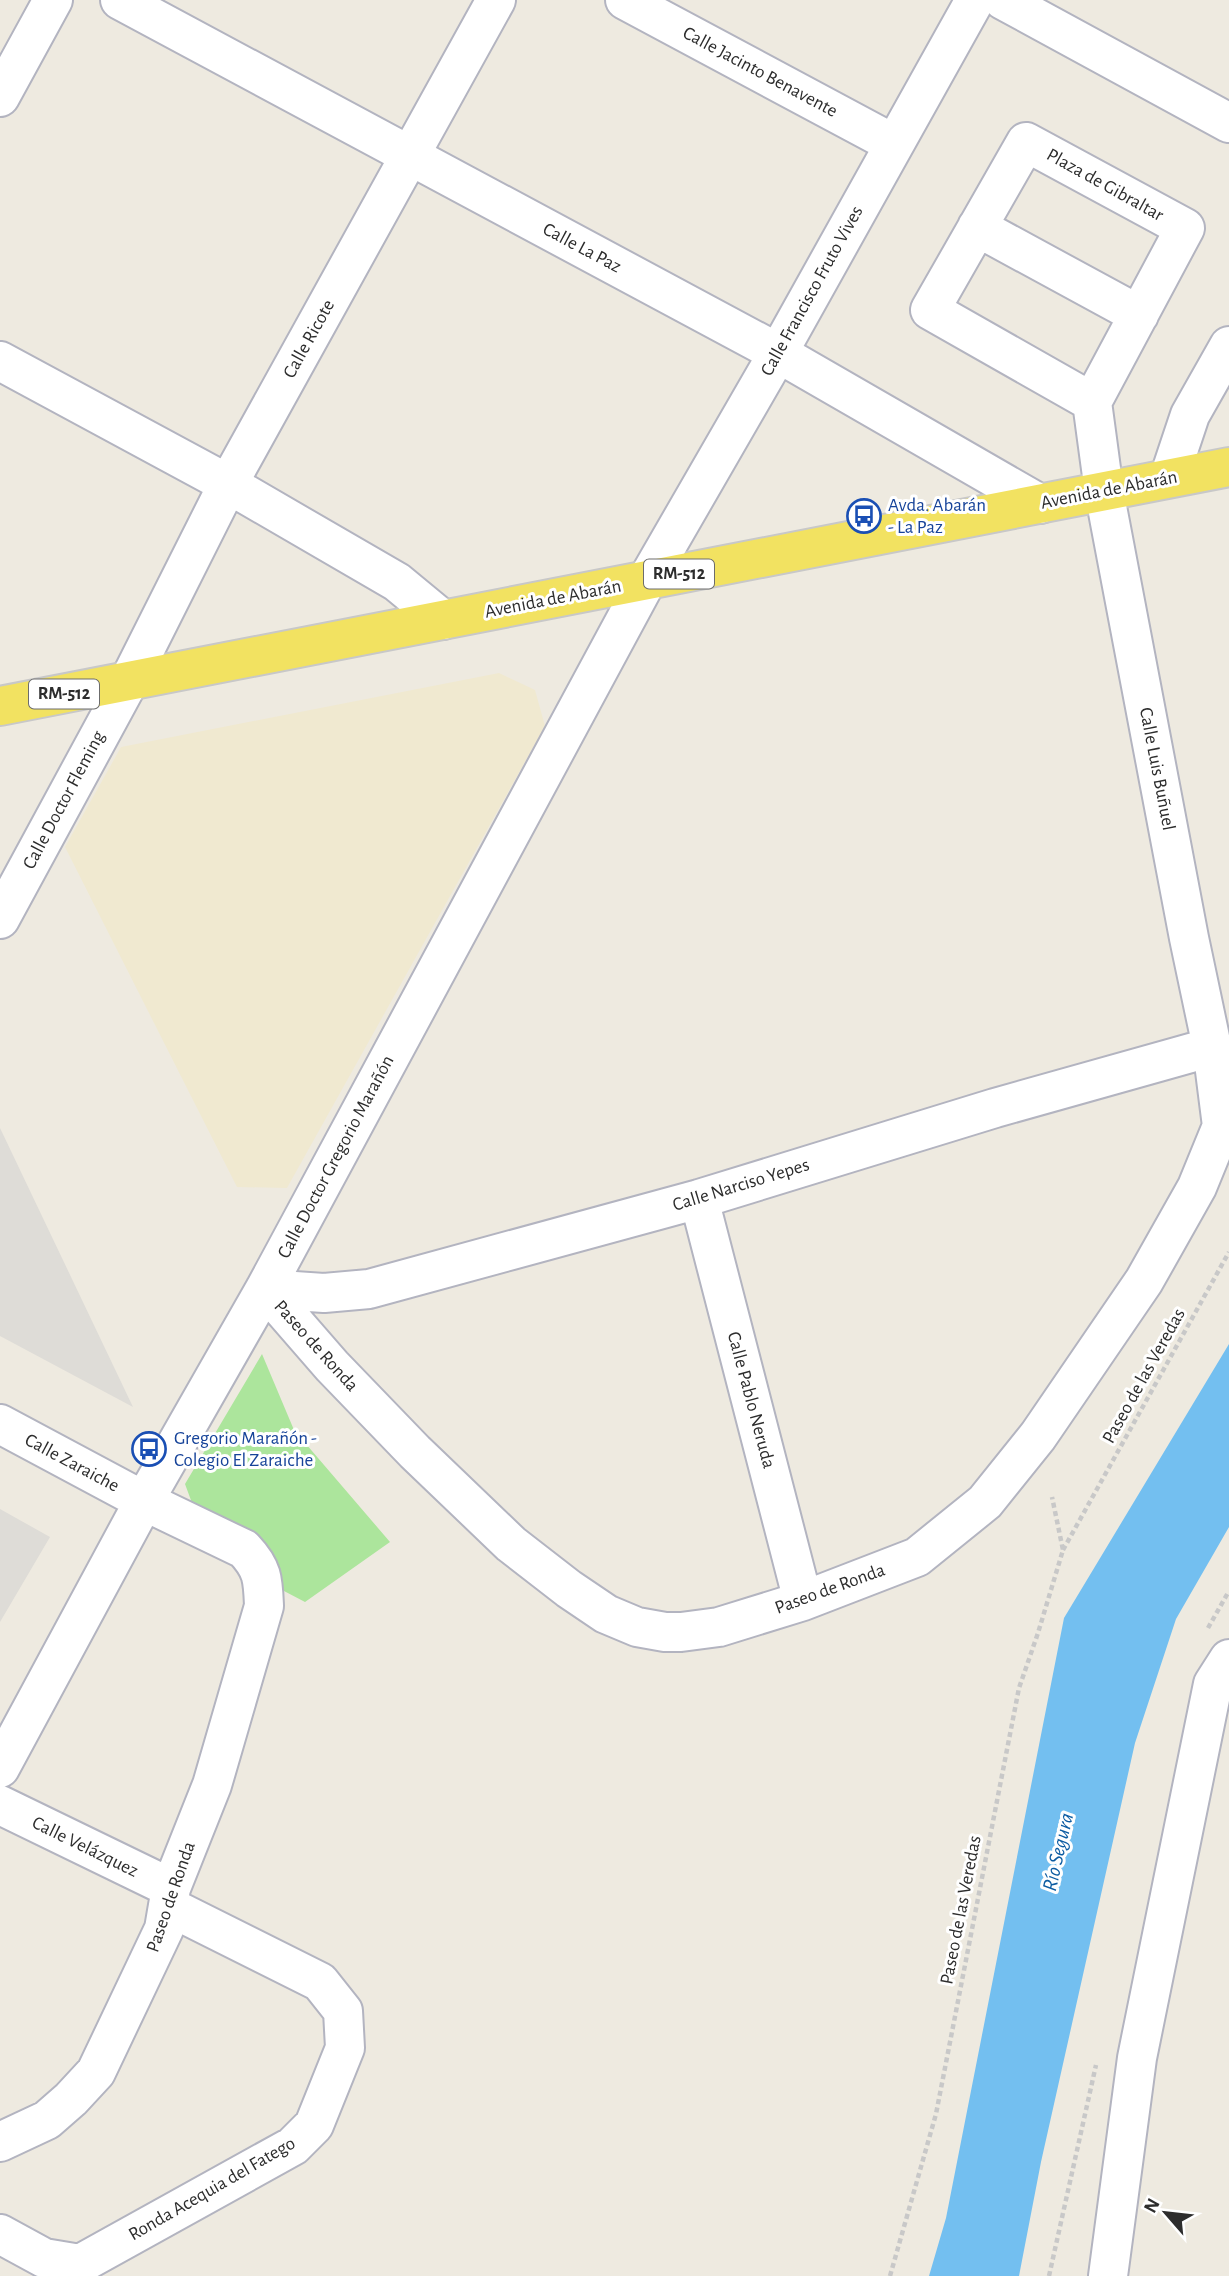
<svg xmlns="http://www.w3.org/2000/svg" width="1229" height="2276" font-family="'Alegreya Sans',sans-serif">
<rect width="100%" height="100%" fill="#eeeae0"/>
<path fill="#f0e9d0" d="M 499,673 L 535,690 L 545,726 L 287,1188 L 237,1187 L 65,847 L 121,747 Z"/>
<path fill="#ace59c" d="M 262,1354 L 294,1430 L 390,1542 L 305,1602 L 284,1591 L 264,1541 L 192,1503 L 185,1484 Z"/>
<path fill="#dedcd7" d="M 0,1128 L 133,1407 L 0,1336 Z
M 0,1509 L 50,1537 L 0,1622 Z"/>
<path fill="#73bff0" d="M 1229,1344 L 1229,1527 L 1176,1619 L 1135,1743 L 1041,2162 L 1019,2276 L 929,2276 L 946,2218 L 1064,1618 Z"/>
<g fill="none" stroke-linecap="round" stroke-linejoin="round">
<g stroke="#b3b4c0" stroke-width="42">
<path id="minor" d="M 120,0 L 778,353 L 1040,504
M 625,0 L 894,144
M 1003,0 L 1229,123
M 0,97 L 53,0
M 977,227 L 1139,315
M 0,361 L 228,484 L 397,582 L 443,620
M 1169,478 L 1190,415 L 1229,346
M 0,919 L 129,681 L 228,484 L 496,0
M 699,1199 L 803,1601
M 265,1289 L 332,1366 L 415,1452 L 511,1544 L 569,1589 L 606,1614 L 637,1627 L 665,1632 L 681,1632 L 719,1627 L 803,1601 L 917,1557 L 985,1502 L 1038,1436 L 1144,1281 L 1197,1187 L 1222,1126 L 1212,1047 L 1189,938 L 1104,491 L 1092,402 L 1185,228 L 1026,142 L 930,310 L 1092,402
M 265,1289 L 324,1293 L 369,1289 L 699,1199 L 995,1108 L 1212,1047
M 0,1424 L 144,1501 L 244,1549 C 263,1569 263,1580 264,1606 L 212,1785 L 171,1888 L 164,1929 L 96,2072 L 71,2099 L 47,2120 L 0,2142
M 0,1768 L 144,1501 L 265,1289 L 647,580 L 778,353 L 975,0
M 0,1805 L 171,1888
M 0,2234 L 44,2258 L 80,2264 L 293,2146 L 314,2125 L 345,2048 L 343,2011 L 320,1982 L 168,1906
M 1108,2276 L 1137,2058 L 1213,1684 L 1229,1659"/>
</g>
<g stroke="#c8c8c8" stroke-width="42">
<path id="major" d="M 0,706 L 1229,467"/>
</g>
<path stroke="#c8c8c8" stroke-width="4.5" stroke-dasharray="5 3.5" stroke-linecap="butt" d="M 1063,1550 L 1229,1252
M 1208,1628 L 1229,1591
M 890,2276 L 936,2114 L 1019,1688 L 1038,1633 L 1063,1550 L 1052,1497
M 1049,2276 L 1096,2065"/>
<use href="#minor" stroke="#fff" stroke-width="38"/>
<use href="#major" stroke="#f2e261" stroke-width="38"/>
</g>
<defs>
<g id="bus-ring" transform="scale(1.75)"><circle r="9.5" fill="#fff" stroke="#1a4fb4" stroke-width="1.5"/><path d="M-5-6H5V4H4V6H2V4H-2V6H-4V4H-5ZM-3.5-4V0h7V-4ZM-3.5 1.2v1.5H-2V1.2ZM2 1.2v1.5H3.5V1.2Z" fill="#1a4fb4"/></g>
</defs>
<g fill-rule="evenodd">
<use href="#bus-ring" x="864" y="516"/>
<use href="#bus-ring" x="149" y="1449"/>
</g>
<g text-anchor="middle" dominant-baseline="central" stroke-width="6" stroke-linejoin="round" paint-order="stroke">
<g fill="#fff" stroke="#6c6c6c" stroke-width="2">
<rect x="644" y="559.5" width="70" height="29" rx="5"/>
<rect x="29" y="679.5" width="70" height="29" rx="5"/>
</g>
<g font-size="18" font-weight="bold" fill="#2d2d2d">
<text x="679" y="574">RM-512</text>
<text x="64" y="694">RM-512</text>
</g>
<g font-size="19" fill="#2d2d2d" stroke="#fff">
<text transform="translate(760 72) rotate(28)">Calle Jacinto Benavente</text>
<text transform="translate(1105 185) rotate(29)">Plaza de Gibraltar</text>
<text transform="translate(582 248) rotate(28)">Calle La Paz</text>
<text transform="translate(812 291) rotate(-61)">Calle Francisco Fruto Vives</text>
<text transform="translate(309 339) rotate(-61)">Calle Ricote</text>
<text transform="translate(1109 490) rotate(-11)">Avenida de Abarán</text>
<text transform="translate(553 599) rotate(-11)">Avenida de Abarán</text>
<text transform="translate(1157 769) rotate(79)">Calle Luis Buñuel</text>
<text transform="translate(64 800) rotate(-62)">Calle Doctor Fleming</text>
<text transform="translate(336 1157) rotate(-62)">Calle Doctor Gregorio Marañón</text>
<text transform="translate(741 1185) rotate(-17)">Calle Narciso Yepes</text>
<text transform="translate(316 1346) rotate(48)">Paseo de Ronda</text>
<text transform="translate(1144 1376) rotate(-61)">Paseo de las Veredas</text>
<text transform="translate(751 1400) rotate(75)">Calle Pablo Neruda</text>
<text transform="translate(72 1463) rotate(28)">Calle Zaraiche</text>
<text transform="translate(830 1589) rotate(-20)">Paseo de Ronda</text>
<text transform="translate(85 1847) rotate(26)">Calle Velázquez</text>
<text transform="translate(171 1897) rotate(-71)">Paseo de Ronda</text>
<text transform="translate(961 1910) rotate(-79)">Paseo de las Veredas</text>
<text transform="translate(212 2189) rotate(-30)">Ronda Acequia del Fatego</text>
</g>
<g font-size="19" fill="#164399" stroke="#fff" text-anchor="start">
<text x="888" y="505">Avda. Abarán<tspan x="888" dy="22">- La Paz</tspan></text>
<text x="174" y="1438">Gregorio Marañón -<tspan x="174" dy="22">Colegio El Zaraiche</tspan></text>
</g>
<g font-size="21" font-style="italic" fill="#0d5ca2" stroke="#fff">
<text transform="translate(1058 1852) rotate(-77)">Río Segura</text>
</g>
</g>
<g transform="translate(1166 2213) rotate(298)" stroke="#ffffff" stroke-width="5" paint-order="stroke">
<path d="M0-5L12 26L0 18L-12 26Z" fill="#2d2d2d"/>
<text y="-10" font-size="19" font-weight="bold" text-anchor="middle" fill="#2d2d2d">N</text>
</g>
</svg>
